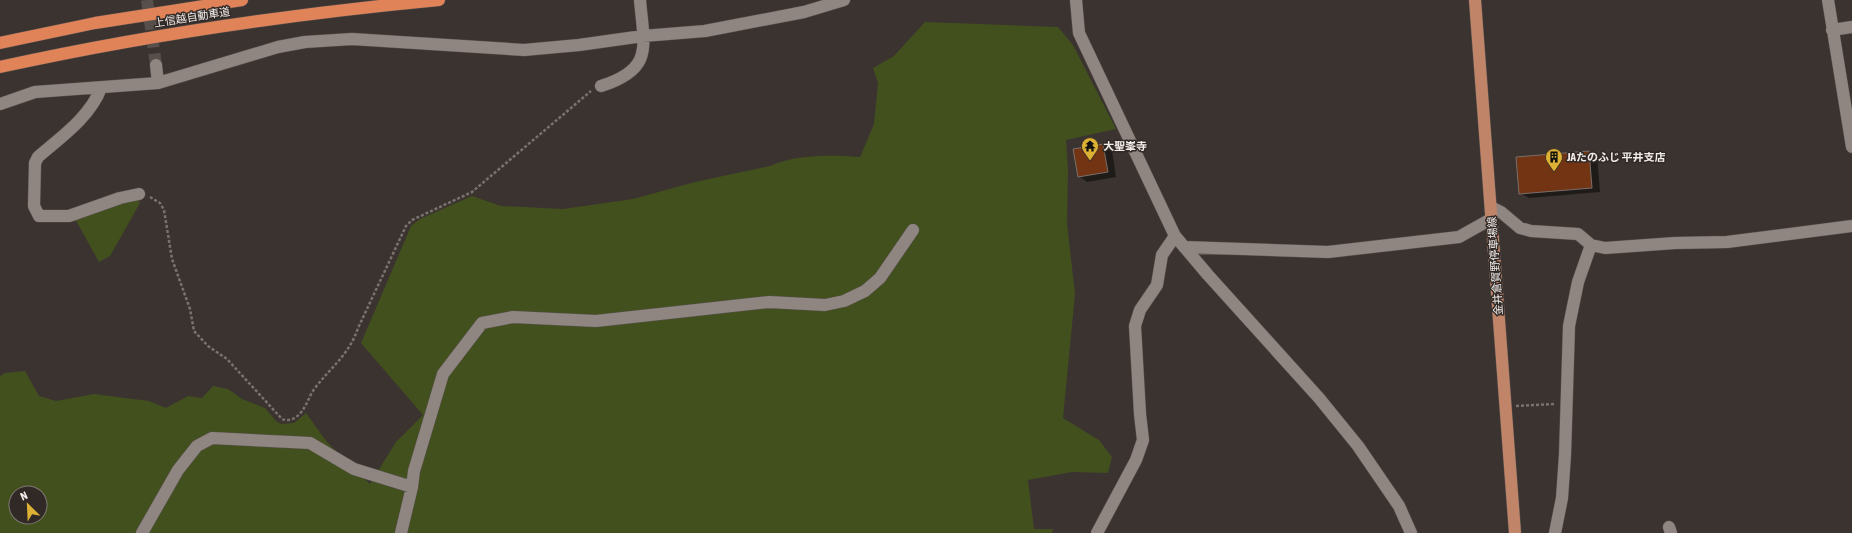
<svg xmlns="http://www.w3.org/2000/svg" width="1852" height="533" font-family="'Asap Condensed','Noto Sans JP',sans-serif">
<rect width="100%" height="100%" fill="#3b3330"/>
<path fill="#42501e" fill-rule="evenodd" d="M 925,22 L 1058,27 L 1073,45 L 1116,129 L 1066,140 L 1068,169 L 1067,223 L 1075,294 L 1063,418 L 1099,440 L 1112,457 L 1108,473 L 1072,472 L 1028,480 L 1034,529 L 1053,529 L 1052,533 L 0,533 L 0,376 L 5,373 L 25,371 L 39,396 L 56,401 L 94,394 L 149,401 L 166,408 L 188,396 L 202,398 L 213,386 L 228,389 L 242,399 L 265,408 L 276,421 L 281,424 L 294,423 L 306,413 L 327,442 L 370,484 L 396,442 L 423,415 L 361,343 L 411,226 L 420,219 L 472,196 L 501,206 L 563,209 L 633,199 L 695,182 L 770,166 C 797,154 831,155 860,157 L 874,124 L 878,83 L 873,68 L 894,56 ZM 16,493 L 40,493 L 40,517 L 16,517 Z
M 138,198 L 140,203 L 110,256 L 99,262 L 74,217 Z"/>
<path fill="#0007" d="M 1103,145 L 1112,150 L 1116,177 L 1087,182 L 1079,176 Z
M 1588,152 L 1597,157 L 1600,192 L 1529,198 L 1520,193 Z"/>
<path fill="#723412" stroke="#786f6b" d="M 1103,144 L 1108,172 L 1078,177 L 1073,149 Z
M 1589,151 L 1592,188 L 1519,194 L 1516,157 Z"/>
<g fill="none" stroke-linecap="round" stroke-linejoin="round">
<path stroke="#564f4c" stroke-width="12" stroke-dasharray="12 6" stroke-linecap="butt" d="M 147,0 L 156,65"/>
<g stroke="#58514e" stroke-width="13">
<path id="minor" d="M 1076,0 L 1079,33 L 1175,236 L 1208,275 L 1319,398 L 1358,446 L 1399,506 L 1411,533
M 1828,0 L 1852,147
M 1832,30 L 1852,27
M 156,65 L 158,83
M 601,86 C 654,69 644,47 640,0
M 101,88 C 90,117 61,137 38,157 L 35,163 L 34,206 L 39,216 L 69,216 L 120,198 L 139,194
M 0,104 L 35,92 L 158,83 L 278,47 L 305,42 L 352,39 L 524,50 L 579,45 L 643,36 L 705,31 L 804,12 L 844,0
M 1491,207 L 1501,212 L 1520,228 L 1531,231 L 1578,234 L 1591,245 L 1605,248 L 1675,243 L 1727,242 L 1852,226
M 1184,247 L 1328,252 L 1459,237 L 1491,219
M 1669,527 L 1671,533
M 142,533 L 178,470 L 197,446 L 212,438 L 310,443 L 354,469 L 412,487
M 401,533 L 412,487 L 414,471 L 443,374 L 482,323 L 513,317 L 596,321 L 769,302 L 825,305 L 844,301 L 865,291 L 880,278 L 913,230
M 1097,533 L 1136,460 L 1143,440 L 1140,414 L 1135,326 L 1140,310 L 1157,285 L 1162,255 L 1175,236
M 1555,533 L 1562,498 L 1565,455 L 1569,326 L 1578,282 L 1591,245"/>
</g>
<g stroke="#58514e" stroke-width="13">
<path id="major" d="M 1475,0 L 1515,533"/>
</g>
<g stroke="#58514e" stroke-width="13">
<path id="highway" d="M 0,43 L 95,23 L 242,0
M 0,67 C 145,35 291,14 439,0"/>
</g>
<path stroke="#79726f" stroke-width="2.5" stroke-dasharray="3 2" stroke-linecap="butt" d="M 150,197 L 160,203 L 164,210 L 172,259 L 190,309 L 194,331 L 208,346 L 227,359 L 282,419 C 287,421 292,420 296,417 C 306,410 308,397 315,388 C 331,367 349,355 358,328 L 406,226 L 412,220 L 472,192 L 591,91
M 1516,406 L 1555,404"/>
<use href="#minor" stroke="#8f8581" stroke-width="12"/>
<use href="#major" stroke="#c08469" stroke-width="12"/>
<use href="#highway" stroke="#e08359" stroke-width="12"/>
</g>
<defs>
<g id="temple-pin" transform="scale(0.9)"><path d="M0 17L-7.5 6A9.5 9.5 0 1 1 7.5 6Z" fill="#ddb133" stroke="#312926"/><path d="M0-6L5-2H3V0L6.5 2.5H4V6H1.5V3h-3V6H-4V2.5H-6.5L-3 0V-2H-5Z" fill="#111"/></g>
<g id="building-pin" transform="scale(0.9)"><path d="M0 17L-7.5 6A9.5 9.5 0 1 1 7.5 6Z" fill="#ddb133" stroke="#312926"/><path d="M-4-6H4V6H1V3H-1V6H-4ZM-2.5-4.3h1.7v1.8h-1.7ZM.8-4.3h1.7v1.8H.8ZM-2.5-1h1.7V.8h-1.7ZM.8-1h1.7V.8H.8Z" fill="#111"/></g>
</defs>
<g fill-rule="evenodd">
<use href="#temple-pin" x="1090" y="146"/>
<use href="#building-pin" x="1554" y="157"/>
</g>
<g text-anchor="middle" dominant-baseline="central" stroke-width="3" stroke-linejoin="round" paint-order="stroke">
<g font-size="11" fill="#f1ece9" stroke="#312926">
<text transform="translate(192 17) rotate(-9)">上信越自動車道</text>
<text transform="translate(1495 266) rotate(-94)">金井倉賀野停車場線</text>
</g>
<g font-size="11" font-weight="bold" fill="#f1ece9" stroke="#312926" text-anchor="start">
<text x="1103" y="146">大聖峯寺</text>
<text x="1567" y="157">JAたのふじ 平井支店</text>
</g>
</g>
<g transform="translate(28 505) rotate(336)"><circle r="19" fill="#312926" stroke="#7e7774"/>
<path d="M0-3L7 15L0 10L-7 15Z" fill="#ddb133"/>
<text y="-6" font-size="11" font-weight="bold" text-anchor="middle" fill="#f1ece9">N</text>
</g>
</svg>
